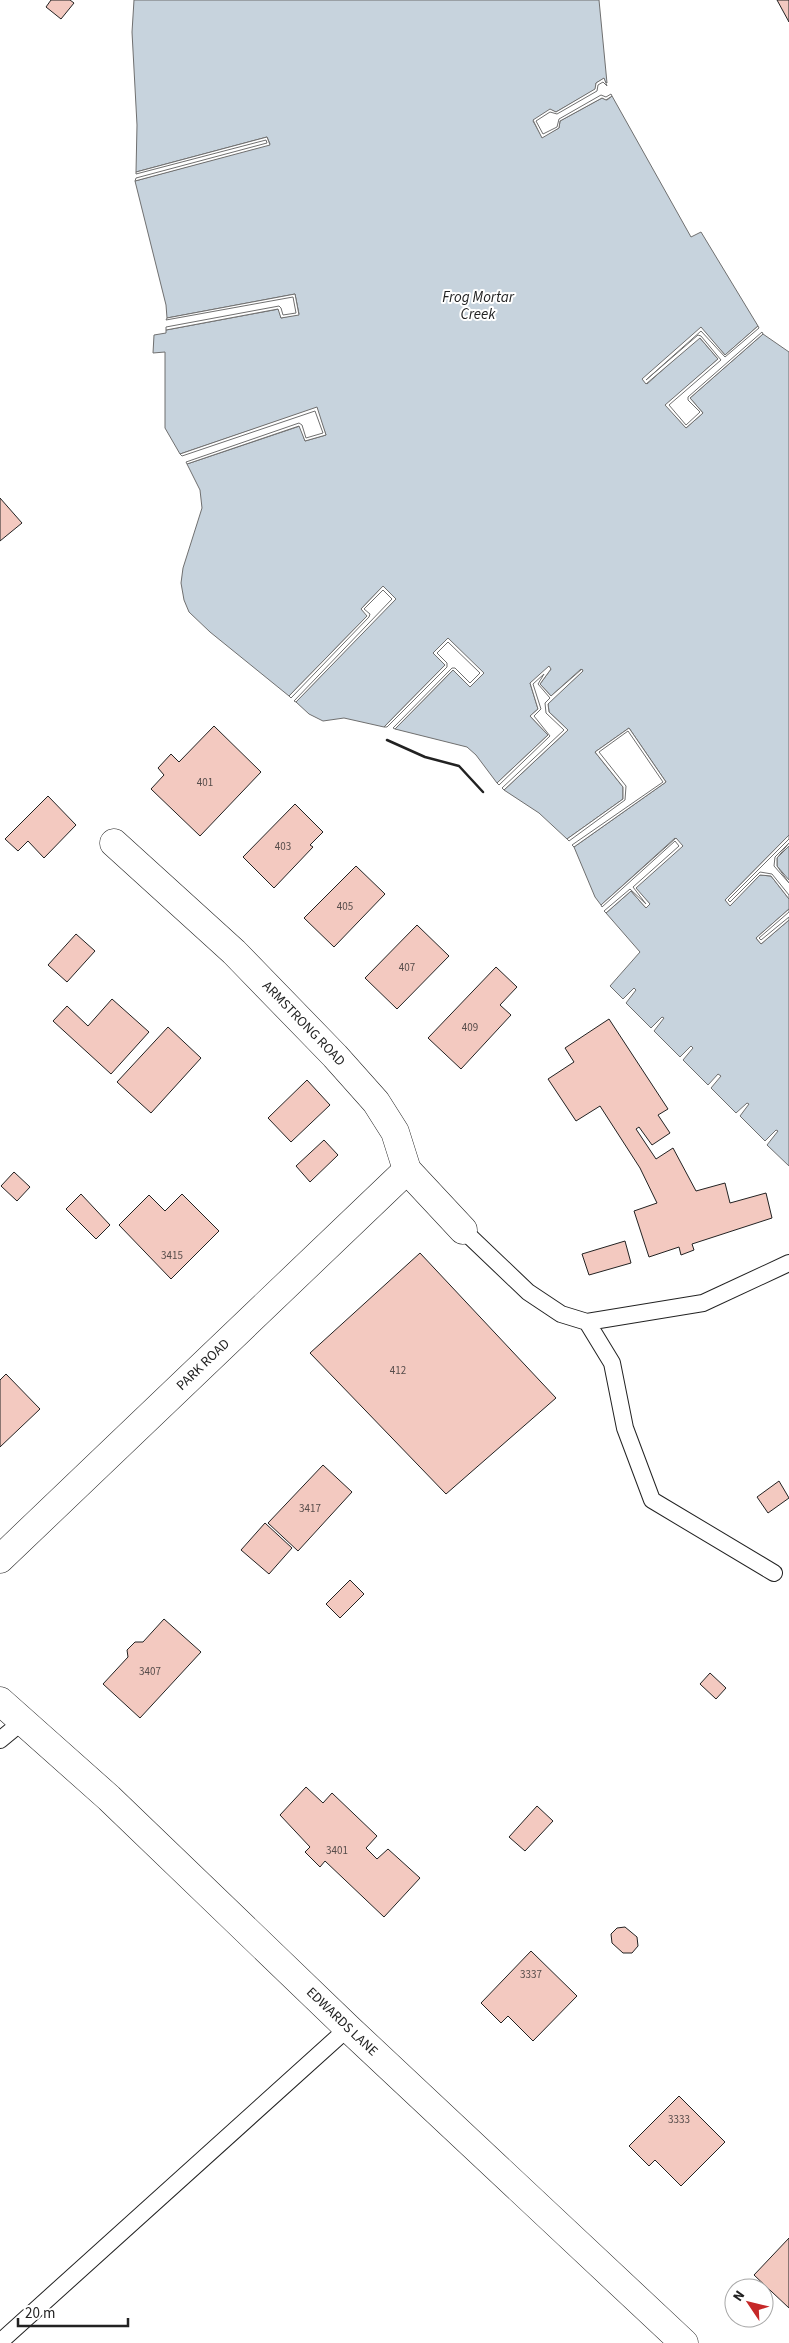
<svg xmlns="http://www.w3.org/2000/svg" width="789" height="2343" font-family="'Source Sans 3',sans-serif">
<rect width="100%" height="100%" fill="#fff"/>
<path fill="#c7d3dd" stroke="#6f6f6f" d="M 134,0 L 599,0 L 607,83 L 603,79 L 596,83 L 596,89 L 556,112 L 550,110 L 533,121 L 542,137 L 559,128 L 560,121 L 602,98 L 607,100 L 612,96 L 691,237 L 701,232 L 758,326 L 725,355 L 701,328 L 643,380 L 647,384 L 699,337 L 718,359 L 666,405 L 686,428 L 703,413 L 690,398 L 763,334 L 789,352 L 789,835 L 725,900 L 730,905 L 760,875 L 771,876 L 789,899 L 789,909 L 756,938 L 761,944 L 789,920 L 789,1166 L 767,1145 L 778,1131 L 776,1130 L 765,1141 L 740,1116 L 749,1104 L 747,1103 L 736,1113 L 711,1088 L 721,1076 L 718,1074 L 708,1085 L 683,1060 L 693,1048 L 691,1046 L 680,1057 L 654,1031 L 664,1018 L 662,1017 L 651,1028 L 626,1003 L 636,990 L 634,988 L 623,999 L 610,986 L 640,952 L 606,913 L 631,891 L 646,908 L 650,904 L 635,888 L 682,846 L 675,838 L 601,905 L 595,897 L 574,847 L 666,782 L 629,728 L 595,752 L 623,787 L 623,799 L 567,839 L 539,813 L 504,790 L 568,730 L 549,712 L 548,703 L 583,671 L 581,669 L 551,696 L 540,684 L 551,669 L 530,683 L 538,709 L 530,716 L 548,735 L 497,783 L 476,755 L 467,747 L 395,729 L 453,670 L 470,687 L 483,673 L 448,639 L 434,653 L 445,665 L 384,727 L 344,718 L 323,721 L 309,714 L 296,702 L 395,599 L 383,586 L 361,609 L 368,615 L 289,696 L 210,632 L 189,612 L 184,600 L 181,583 L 183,568 L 202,508 L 200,490 L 187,464 L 300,426 L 305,441 L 326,435 L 316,408 L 180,454 L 165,428 L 165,352 L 153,353 L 154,335 L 166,333 L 166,330 L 279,309 L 281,318 L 299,314 L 295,294 L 167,318 L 166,305 L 135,181 L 270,144 L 267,137 L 136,172 L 137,125 L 132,32 Z
M 789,846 L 789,880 L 777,866 L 777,858 Z"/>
<path fill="#fff" stroke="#6f6f6f" d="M 604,78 L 607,86 L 603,82 L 598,85 L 597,91 L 557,114 L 550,112 L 536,121 L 543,134 L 557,127 L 559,119 L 601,95 L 606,97 L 611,94 L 612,96 L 606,100 L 602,98 L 560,121 L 559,128 L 542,138 L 533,120 L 550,109 L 556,112 L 595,89 L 596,83 Z
M 267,137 L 270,145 L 135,181 L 136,178 L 267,143 L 266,140 L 136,174 L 136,172 Z
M 295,294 L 299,315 L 281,318 L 278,309 L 166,330 L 166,327 L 279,306 L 281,308 L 283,315 L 296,313 L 293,297 L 166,320 L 167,318 Z
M 758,326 L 759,328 L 725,357 L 701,331 L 646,380 L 698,335 L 701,336 L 721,360 L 669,405 L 686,425 L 700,412 L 688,400 L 688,397 L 762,332 L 763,334 L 690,398 L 703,413 L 686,428 L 665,405 L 718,359 L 700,338 L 646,384 L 642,379 L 701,327 L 725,355 Z
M 317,407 L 326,435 L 305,441 L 299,426 L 187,464 L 186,462 L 299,423 L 302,425 L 306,438 L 323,433 L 315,411 L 182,456 L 180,454 Z
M 383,586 L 396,599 L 296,702 L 294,701 L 392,599 L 383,590 L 364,609 L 370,614 L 369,617 L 291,698 L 289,696 L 367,616 L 361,609 Z
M 448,638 L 484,673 L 470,687 L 453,670 L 395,729 L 393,728 L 452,668 L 455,668 L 470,683 L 480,673 L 448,642 L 437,653 L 447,663 L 447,667 L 387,727 L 384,727 L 445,665 L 433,653 Z
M 549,666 L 551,669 L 540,684 L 551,696 L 582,669 L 583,671 L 548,704 L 549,712 L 568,730 L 504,790 L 502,788 L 564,730 L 546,713 L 545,703 L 550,698 L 538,684 L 544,674 L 533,684 L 541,709 L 534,716 L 550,736 L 499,785 L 497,783 L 548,735 L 530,716 L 538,709 L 530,683 Z
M 629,728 L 666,782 L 574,847 L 572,845 L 663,782 L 628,731 L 599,752 L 626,786 L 625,800 L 569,841 L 567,839 L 623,799 L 623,787 L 595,752 Z
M 789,835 L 789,839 L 728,900 L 730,902 L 760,872 L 772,874 L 789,895 L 789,899 L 771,876 L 760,875 L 730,906 L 725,900 Z
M 676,838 L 683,846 L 636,888 L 650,904 L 646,908 L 631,891 L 606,913 L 604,911 L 630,889 L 646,904 L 633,887 L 679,846 L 675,841 L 602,907 L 601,905 Z
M 789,843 L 777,858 L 777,866 L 789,883 L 774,866 L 775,857 Z
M 789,909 L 789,912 L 759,938 L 761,940 L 789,917 L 789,920 L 761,944 L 756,938 Z"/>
<path fill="#f3c9c0" stroke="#222" d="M 51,0 L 70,0 L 74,3 L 61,19 L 46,7 Z
M 777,0 L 789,0 L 789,22 Z
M 0,498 L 22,523 L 0,541 Z
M 214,726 L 261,772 L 200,836 L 151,789 L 164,775 L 158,768 L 171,754 L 179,762 Z
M 48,796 L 76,825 L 44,858 L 28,841 L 18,851 L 5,839 Z
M 295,804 L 323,832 L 310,845 L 313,847 L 274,888 L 243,857 Z
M 356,866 L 385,894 L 334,947 L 304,918 Z
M 417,925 L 449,956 L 397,1009 L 365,978 Z
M 76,934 L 95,951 L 67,982 L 48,965 Z
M 496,967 L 517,987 L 500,1005 L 511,1015 L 461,1069 L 428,1038 Z
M 112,999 L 149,1032 L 111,1074 L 53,1021 L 67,1006 L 88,1026 Z
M 609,1019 L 668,1109 L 658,1115 L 670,1133 L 652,1145 L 639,1127 L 636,1129 L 656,1159 L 673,1148 L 696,1191 L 725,1183 L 730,1203 L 766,1193 L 772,1218 L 692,1244 L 694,1250 L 681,1255 L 679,1247 L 649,1257 L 634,1211 L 657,1203 L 640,1168 L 600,1106 L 576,1121 L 548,1079 L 574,1062 L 565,1048 Z
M 168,1027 L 201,1058 L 151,1113 L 117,1082 Z
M 307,1080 L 330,1105 L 291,1142 L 268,1118 Z
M 324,1140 L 338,1155 L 310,1182 L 296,1166 Z
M 14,1172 L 30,1187 L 17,1201 L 1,1186 Z
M 81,1194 L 110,1225 L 96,1239 L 66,1209 Z
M 182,1194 L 219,1231 L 171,1279 L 119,1225 L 149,1195 L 165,1211 Z
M 625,1241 L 631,1263 L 589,1275 L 582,1254 Z
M 420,1253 L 556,1398 L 446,1494 L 310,1353 Z
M 6,1374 L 40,1409 L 0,1447 L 0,1380 Z
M 323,1465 L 352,1492 L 298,1551 L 268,1523 Z
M 779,1481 L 789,1498 L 768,1513 L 757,1497 Z
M 265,1523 L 292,1548 L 269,1574 L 241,1550 Z
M 350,1580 L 364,1594 L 340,1618 L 326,1604 Z
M 164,1619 L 201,1652 L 140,1718 L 103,1684 L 128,1657 L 127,1650 L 135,1642 L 143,1642 Z
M 710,1673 L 726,1688 L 716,1699 L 700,1684 Z
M 306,1787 L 323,1803 L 332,1793 L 377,1836 L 366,1848 L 377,1859 L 388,1849 L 420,1878 L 384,1917 L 325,1861 L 320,1867 L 305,1852 L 310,1847 L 280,1815 Z
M 537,1806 L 553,1821 L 525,1851 L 509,1837 Z
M 625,1927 L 637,1937 L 638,1946 L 632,1953 L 623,1953 L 612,1943 L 611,1934 L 617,1928 Z
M 531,1951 L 577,1996 L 533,2041 L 508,2016 L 501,2023 L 481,2003 Z
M 679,2096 L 725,2142 L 681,2186 L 655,2160 L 649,2166 L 629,2146 Z
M 789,2238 L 789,2308 L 754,2275 Z"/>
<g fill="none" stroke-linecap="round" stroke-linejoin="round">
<g stroke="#222" stroke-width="18">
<path id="service" d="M 463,1230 L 528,1292 L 561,1314 L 587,1322 L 612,1363 L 625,1428 L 652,1500 L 774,1573
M 587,1322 L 703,1303 L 789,1263
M 0,1740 L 23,1721
M 0,2342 L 348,2028"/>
</g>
<g stroke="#222" stroke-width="29">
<g id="minor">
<path id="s1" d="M 114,843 L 234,952 L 335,1056 L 376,1102 L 395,1132 L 407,1170 L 463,1230"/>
<path id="s2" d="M 0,1559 L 407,1170"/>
<path id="s3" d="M 0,1701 L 109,1798 L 348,2028 L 684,2343"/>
</g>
</g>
<use href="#service" stroke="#fff" stroke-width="16"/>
<use href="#minor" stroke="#fff" stroke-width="28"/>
<path stroke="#222" stroke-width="2.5" d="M 387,740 L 425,757 L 459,766 L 483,792"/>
</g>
<g text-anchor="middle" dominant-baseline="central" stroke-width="4" stroke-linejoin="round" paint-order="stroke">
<g font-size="11" fill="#564c4a">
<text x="205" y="782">401</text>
<text x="283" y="846">403</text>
<text x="345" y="906">405</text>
<text x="407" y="967">407</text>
<text x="470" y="1027">409</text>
<text x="172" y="1255">3415</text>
<text x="398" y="1370">412</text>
<text x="310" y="1508">3417</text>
<text x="150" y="1671">3407</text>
<text x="337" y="1850">3401</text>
<text x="531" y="1974">3337</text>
<text x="679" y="2119">3333</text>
</g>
<g font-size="14" fill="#222" stroke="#fff">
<text stroke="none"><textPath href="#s1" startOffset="262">ARMSTRONG ROAD</textPath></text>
<text stroke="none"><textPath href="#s2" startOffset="281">PARK ROAD</textPath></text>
<text stroke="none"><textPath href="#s3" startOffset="469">EDWARDS LANE</textPath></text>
</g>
<g font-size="15" font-style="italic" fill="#222" stroke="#fff">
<text x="478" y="297">Frog Mortar<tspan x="478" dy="17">Creek</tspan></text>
</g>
</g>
<g transform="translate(749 2303) rotate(305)"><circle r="24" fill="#ffffff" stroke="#a7a7a7"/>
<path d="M0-4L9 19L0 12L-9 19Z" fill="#c62828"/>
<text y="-8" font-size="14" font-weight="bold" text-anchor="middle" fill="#222222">N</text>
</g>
<path d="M18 2318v8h110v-8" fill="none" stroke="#222222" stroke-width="2.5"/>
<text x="25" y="2318" font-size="15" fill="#222222" stroke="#ffffff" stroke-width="4" paint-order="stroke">20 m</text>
</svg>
